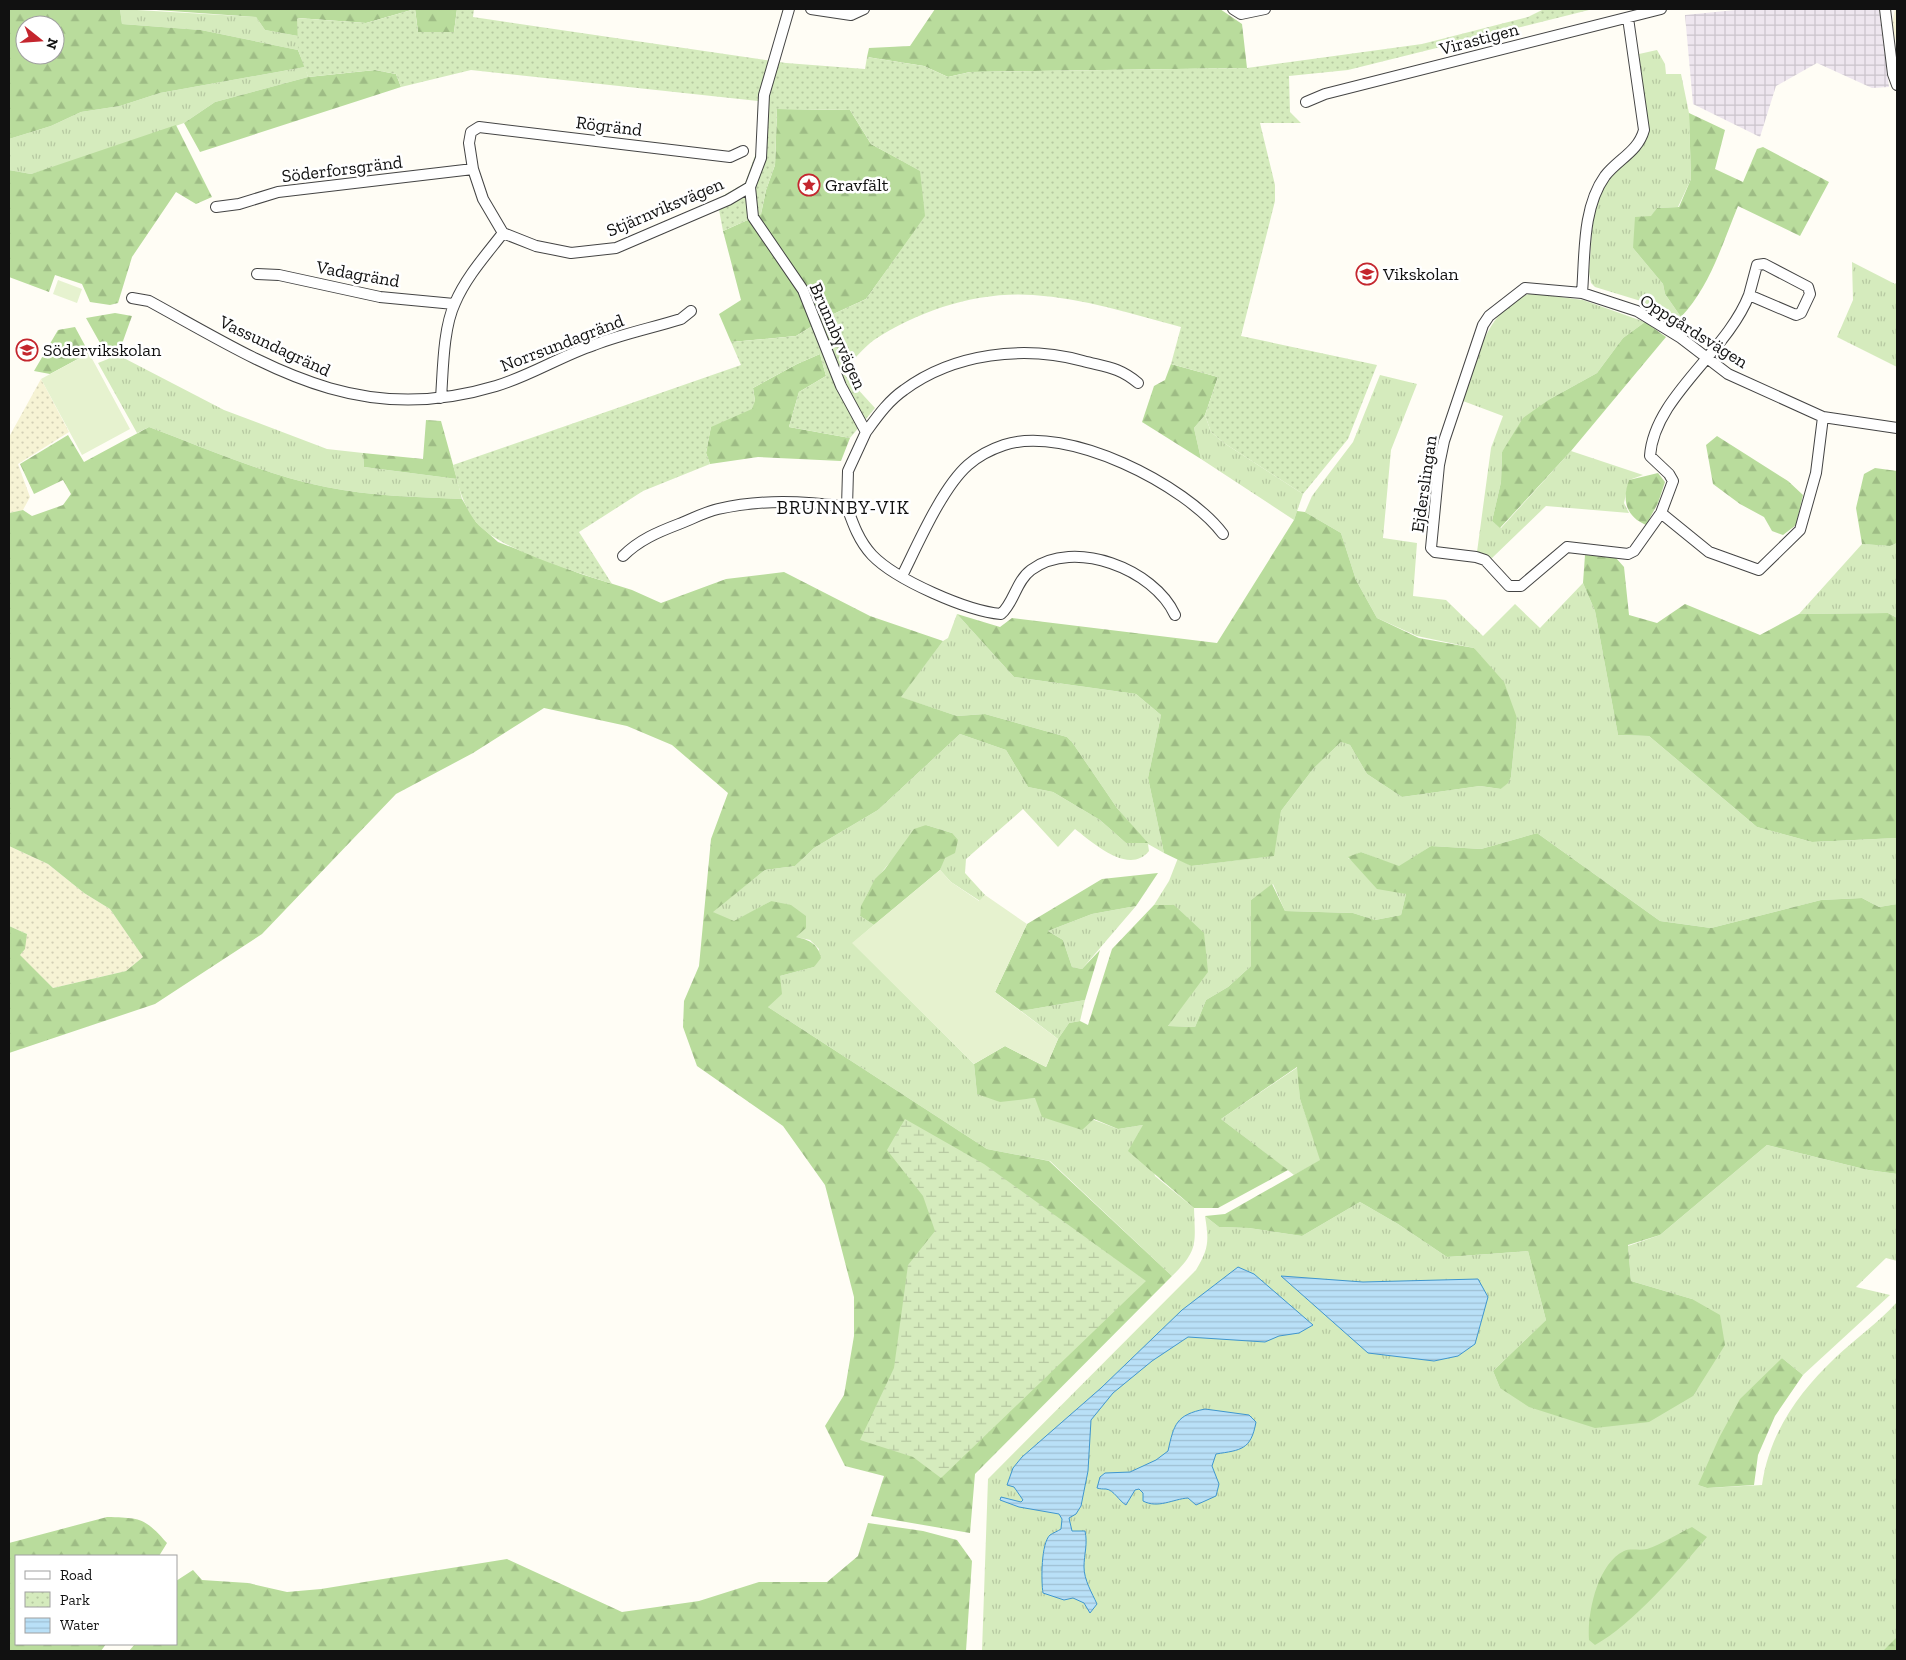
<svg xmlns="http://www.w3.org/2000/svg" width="1906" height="1660" font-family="'Zilla Slab',serif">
<defs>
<pattern id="industrial-grid" width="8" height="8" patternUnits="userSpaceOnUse" patternTransform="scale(1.25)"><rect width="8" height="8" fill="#eee6ef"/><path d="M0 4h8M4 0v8" fill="none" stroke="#cbc4cc"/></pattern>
<pattern id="farmland-dots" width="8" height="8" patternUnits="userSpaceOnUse" patternTransform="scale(1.25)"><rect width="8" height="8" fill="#f6f3d4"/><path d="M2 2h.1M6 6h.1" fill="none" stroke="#d2cfb5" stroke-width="1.8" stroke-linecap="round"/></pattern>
<pattern id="grass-tufts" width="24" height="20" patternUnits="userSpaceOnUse" patternTransform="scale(1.25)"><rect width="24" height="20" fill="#d5ebbd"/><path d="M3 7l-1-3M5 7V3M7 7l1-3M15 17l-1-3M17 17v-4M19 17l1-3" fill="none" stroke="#b6c8a1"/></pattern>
<pattern id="forest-firs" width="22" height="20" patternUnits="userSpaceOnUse" patternTransform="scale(1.25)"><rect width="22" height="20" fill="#b9dc9c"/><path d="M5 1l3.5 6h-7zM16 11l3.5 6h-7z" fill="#9ebc85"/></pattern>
<pattern id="wetland-marsh" width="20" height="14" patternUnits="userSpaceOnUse" patternTransform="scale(1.25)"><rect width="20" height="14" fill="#d5ebbd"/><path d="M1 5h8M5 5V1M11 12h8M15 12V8" fill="none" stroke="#b6c8a1"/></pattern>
<pattern id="park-dots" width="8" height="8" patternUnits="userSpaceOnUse" patternTransform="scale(1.25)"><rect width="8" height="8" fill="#d5ebbd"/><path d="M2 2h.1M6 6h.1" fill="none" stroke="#b6c8a1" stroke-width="1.8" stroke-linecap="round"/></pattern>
<pattern id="water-rules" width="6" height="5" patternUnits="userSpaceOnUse" patternTransform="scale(1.25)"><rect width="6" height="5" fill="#b9e0f7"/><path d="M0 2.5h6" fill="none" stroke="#9ebfd3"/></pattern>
</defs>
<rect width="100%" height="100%" fill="#fffdf5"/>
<path fill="url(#industrial-grid)" d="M 1746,9 L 1879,9 L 1889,87 L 1872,88 L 1817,63 L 1776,86 L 1760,137 L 1693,104 L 1685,15 Z"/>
<path fill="url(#farmland-dots)" d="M 1895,9 L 1897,9 L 1897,46 L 1892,24 Z
M 41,379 L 69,432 L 18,464 L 30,497 L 23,510 L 9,513 L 9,437 Z
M 9,846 L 48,864 L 84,893 L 110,909 L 143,957 L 126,971 L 53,988 L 19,955 L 27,934 L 9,926 Z"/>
<path fill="url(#grass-tufts)" d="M 120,9 L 256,17 L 265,30 L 298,36 L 298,50 L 201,30 L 122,24 Z
M 1657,50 L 1665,64 L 1666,74 L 1681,74 L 1689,113 L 1691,179 L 1678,207 L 1657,208 L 1633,248 L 1663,284 L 1665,294 L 1681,317 L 1674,325 L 1644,302 L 1595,287 L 1591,283 L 1589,272 L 1593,218 L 1601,193 L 1608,179 L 1636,151 L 1648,131 L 1639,54 Z
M 305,67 L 308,77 L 215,102 L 184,123 L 85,158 L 31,174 L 9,170 L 9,139 L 51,126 L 81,112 L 120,106 L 160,93 Z
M 1852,262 L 1895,284 L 1897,282 L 1897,367 L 1837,337 L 1853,300 Z
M 1531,293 L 1583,300 L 1645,322 L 1623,338 L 1597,373 L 1550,399 L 1502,452 L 1501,482 L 1492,521 L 1501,528 L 1571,451 L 1643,475 L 1629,480 L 1624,503 L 1629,513 L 1546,506 L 1492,558 L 1477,552 L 1491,448 L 1503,416 L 1463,401 C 1478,359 1484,310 1531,293 Z
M 118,355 L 224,410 L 327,449 L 363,453 L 364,467 L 457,479 L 462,499 C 416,497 371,496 326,487 C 265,475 206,448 149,427 L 137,433 L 98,363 Z
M 1380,375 L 1417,384 L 1391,450 L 1383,538 L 1417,543 L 1413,596 L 1446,600 L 1483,636 L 1515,604 L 1540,628 L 1583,583 L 1595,611 L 1618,735 L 1649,736 L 1757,827 L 1812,842 L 1897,838 L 1897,904 L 1879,907 L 1862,898 L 1821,900 L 1711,928 L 1660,921 L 1537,833 L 1481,849 L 1431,846 L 1399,867 L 1361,852 L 1348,858 L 1406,894 L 1401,915 L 1375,920 L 1353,913 L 1285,911 L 1273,884 L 1251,900 L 1251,966 L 1228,987 L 1206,1000 L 1195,1027 L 1168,1026 L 1183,1003 L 1174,905 L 1154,905 L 1169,881 L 1178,858 L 1191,866 L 1273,856 L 1281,811 L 1313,769 L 1341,742 L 1350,745 L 1367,774 L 1402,797 L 1480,786 L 1501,789 L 1507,783 L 1511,777 L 1517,718 L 1474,648 L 1417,636 L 1377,618 L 1356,580 L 1341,533 L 1305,512 L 1312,496 L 1353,442 Z
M 1205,415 L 1211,432 L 1224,443 L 1303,494 L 1294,520 L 1201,459 L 1194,428 Z
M 1897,543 L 1897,618 L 1888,613 L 1799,614 L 1862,544 L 1890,546 Z
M 957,614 L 1014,677 L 1136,694 L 1161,715 L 1148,778 L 1164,853 L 1148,844 L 1149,851 C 1129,876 1092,842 1075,829 L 1058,847 L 1023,809 L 966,859 L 965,873 L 985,895 L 980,901 L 951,882 L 940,870 L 952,833 L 926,825 C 903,850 865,881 860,916 L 874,925 L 853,943 L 974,1064 L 977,1094 L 1019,1099 L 1036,1098 L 1118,1129 L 1143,1125 L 1155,1176 L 1194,1208 C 1195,1243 1199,1250 1172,1276 L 1050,1161 L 987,1149 L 768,1007 L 780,976 L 814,967 L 819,949 L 810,940 L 796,937 L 771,901 L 734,922 L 712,912 L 765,870 L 795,866 L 814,848 L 878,810 L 960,734 L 1006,750 L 1028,787 L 1053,792 L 1100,820 L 1126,843 L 1147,843 L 1117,808 L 1072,742 L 1067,737 L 985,714 L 957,716 L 900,697 L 943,641 L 948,638 Z
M 1136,906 L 1082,969 L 1072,967 L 1063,940 L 1048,931 L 1092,914 Z
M 1085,1000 L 1080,1021 L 1069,1023 L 1058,1039 L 1021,1011 Z
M 1298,1067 L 1300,1099 L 1321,1160 L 1294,1175 L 1221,1119 Z
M 1767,1145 L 1868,1170 L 1897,1174 L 1897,1261 L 1886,1258 L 1856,1287 L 1890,1295 L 1803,1375 L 1782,1358 L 1698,1485 L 1707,1488 L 1762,1485 C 1769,1434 1798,1393 1835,1358 C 1855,1339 1878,1323 1897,1302 L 1897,1638 L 1885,1651 L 982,1651 L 988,1479 L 1196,1270 C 1209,1248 1209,1241 1205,1216 L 1219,1227 L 1249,1228 L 1302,1236 L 1360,1202 L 1398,1224 L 1447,1257 L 1528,1251 L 1546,1320 L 1493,1371 L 1500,1388 L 1692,1299 L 1631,1281 L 1628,1246 L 1660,1235 Z"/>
<path fill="url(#forest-firs)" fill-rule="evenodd" d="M 9,9 L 120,9 L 122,24 L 201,30 L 298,50 L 305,67 L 160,93 L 120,106 L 81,112 L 51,126 L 9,139 ZM 25,25 L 55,25 L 55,55 L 25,55 Z
M 142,9 L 457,9 L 454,32 L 418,32 L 415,9 L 366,23 L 298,18 L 298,36 L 265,30 L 256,17 Z
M 935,9 L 1220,9 L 1242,24 L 1247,68 L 970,72 L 948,77 L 924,66 L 867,57 L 869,48 L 910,46 Z
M 375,70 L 396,74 L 401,87 L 200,152 L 184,123 L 215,102 L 308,77 Z
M 777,109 L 850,110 L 871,144 L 921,171 L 926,216 L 866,299 L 827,317 L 796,336 L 731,342 L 719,314 L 741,300 L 723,231 L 761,214 L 766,190 L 775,165 Z
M 1689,113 L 1725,130 L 1715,169 L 1743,182 L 1757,149 L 1763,147 L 1829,182 L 1800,236 L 1738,206 C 1722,245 1710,286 1681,317 L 1665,294 L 1663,284 L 1633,248 L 1635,217 L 1651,216 L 1657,208 L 1679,207 L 1691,179 Z
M 176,125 L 212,197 L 196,204 L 176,192 L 132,257 L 118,303 L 110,305 L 90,302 L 82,284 L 55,275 L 49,292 L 9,277 L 9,170 L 31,174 Z
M 115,313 L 132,316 L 118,355 L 109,359 L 86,318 Z
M 1645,322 L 1666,337 L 1571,451 L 1500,528 L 1492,521 L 1501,482 L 1502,452 L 1523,418 L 1550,399 L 1597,373 L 1623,338 Z
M 75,327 L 89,353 L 50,374 L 34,371 L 58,330 Z
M 820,354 L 826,376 L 799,392 L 789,427 L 850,438 L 841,461 L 758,457 L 710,464 L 706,453 L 711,426 L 755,401 L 753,388 L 797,364 Z
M 1171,364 L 1218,377 L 1205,415 L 1194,428 L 1201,459 L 1142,422 L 1154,386 L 1165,380 Z
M 426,420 L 441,421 L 457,479 L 364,467 L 363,453 L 423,459 Z
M 149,427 C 206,448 265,475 326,487 C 371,496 416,497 462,499 L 476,522 L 498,542 L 581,574 L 632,590 L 661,603 L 726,579 L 784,572 L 870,616 L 943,641 L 901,697 L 957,716 L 985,714 L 1067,737 L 1072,742 L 1117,808 L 1148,843 L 1126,843 L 1100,820 L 1053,792 L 1028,787 L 1006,750 L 960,734 L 878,810 L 814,848 L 795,866 L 765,870 L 713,912 L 734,921 L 771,901 L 791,905 L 806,916 L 806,928 L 796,937 C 810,940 818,944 821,958 L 814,967 L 780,976 L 782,994 L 768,1007 L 987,1149 L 1049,1161 L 1172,1276 L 975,1474 L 970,1533 L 871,1516 L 884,1476 L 845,1466 L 825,1426 L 844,1395 L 854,1336 L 854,1297 L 825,1185 L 783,1126 L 697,1066 L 683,1027 L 684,1001 L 699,966 L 711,839 L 728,793 L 672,745 L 627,726 L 544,708 L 473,753 L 396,794 L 262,934 L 155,1004 L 9,1053 L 9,926 L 27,934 L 25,949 L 20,955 L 53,988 L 126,971 L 143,957 L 110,909 L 84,893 L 48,864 L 9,846 L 9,513 L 23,510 L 32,516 L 63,505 L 71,494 L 63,480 L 34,494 L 20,464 L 68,435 L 84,462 Z
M 1717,436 L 1788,481 L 1803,495 L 1796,525 L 1783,535 L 1772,531 L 1764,517 L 1740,504 L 1713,484 L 1706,445 Z
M 1875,468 L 1897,471 L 1897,543 L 1890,546 L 1862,544 L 1856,508 L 1864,474 Z
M 1658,473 L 1665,482 L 1658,503 L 1646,525 C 1625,516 1622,499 1629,480 Z
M 1297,511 L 1305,512 L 1341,533 L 1356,580 L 1377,618 L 1419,638 L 1474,648 L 1504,682 L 1517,718 L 1511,777 L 1508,783 L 1501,789 L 1480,786 L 1402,797 L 1367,774 L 1350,745 L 1341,742 L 1313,769 L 1281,811 L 1274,856 L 1191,866 L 1164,853 L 1148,778 L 1161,715 L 1136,694 L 1014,677 L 957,614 L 1000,627 L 1012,618 L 1217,643 L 1294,520 Z
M 1585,555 L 1616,558 L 1624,567 L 1629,615 L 1657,623 L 1685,604 L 1760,635 L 1799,614 L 1888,613 L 1897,618 L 1897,838 L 1812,842 L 1757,827 L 1649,736 L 1618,735 L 1595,611 L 1583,583 Z
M 926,825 L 952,833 L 958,840 L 955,853 L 945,858 L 940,870 L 874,925 L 860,916 L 861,906 L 875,879 L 885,869 L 914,829 Z
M 1537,833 L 1660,921 L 1711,928 L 1821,900 L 1862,898 L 1879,907 L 1897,904 L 1897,1174 L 1868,1170 L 1767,1145 L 1660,1235 L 1628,1245 L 1631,1281 L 1692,1299 L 1720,1315 L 1725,1345 L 1693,1396 L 1649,1422 L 1595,1428 L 1529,1407 L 1500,1388 L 1493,1371 L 1546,1320 L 1528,1251 L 1447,1257 L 1398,1224 L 1360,1202 L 1302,1236 L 1249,1228 L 1219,1227 L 1205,1216 L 1225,1214 L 1320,1160 L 1300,1099 L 1297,1067 L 1221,1119 L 1288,1170 L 1218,1208 L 1194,1208 L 1128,1151 L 1143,1125 L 1118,1129 L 1094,1119 L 1082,1130 L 1042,1117 L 1035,1098 L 1000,1102 L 977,1094 L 974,1064 L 1005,1046 L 1046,1067 L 1058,1039 L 1069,1023 L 1080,1021 L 1088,1025 L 1112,949 L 1154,905 L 1174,905 L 1204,933 L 1208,972 L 1168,1026 L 1195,1027 L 1206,1000 L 1228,987 L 1251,966 L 1251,900 L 1272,884 L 1285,911 L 1353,913 L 1375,920 L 1401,915 L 1406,894 L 1377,889 L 1348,857 L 1361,852 L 1399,866 L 1431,846 L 1481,849 Z
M 1158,873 L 1136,906 L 1092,914 L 1048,931 L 1063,940 L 1072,967 L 1082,969 L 1100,950 L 1085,1000 L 1021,1011 L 995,992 L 1027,924 L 1102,879 Z
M 1782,1358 L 1803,1375 L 1775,1416 L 1758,1455 L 1754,1485 L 1707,1488 L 1698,1485 L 1719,1438 L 1740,1399 Z
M 107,1517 C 140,1518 144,1517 167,1543 L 159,1556 L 16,1556 L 16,1644 L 106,1644 L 101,1651 L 9,1651 L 9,1543 Z
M 868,1523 L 923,1531 L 957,1540 L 972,1561 L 966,1651 L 129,1651 L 135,1644 L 176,1644 L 176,1581 L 193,1570 L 202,1580 L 248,1583 L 287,1592 L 321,1589 L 507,1559 L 622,1612 L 699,1601 L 759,1582 L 827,1582 L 858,1556 Z
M 1692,1527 L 1707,1537 C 1679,1570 1632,1625 1595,1645 L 1589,1640 C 1587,1614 1597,1564 1624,1551 C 1630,1548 1640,1551 1647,1549 C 1662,1544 1677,1534 1692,1527 Z
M 1897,1637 L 1897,1651 L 1884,1651 L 1884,1650 Z"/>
<path fill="url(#wetland-marsh)" d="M 905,1119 L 984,1164 L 1146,1281 L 941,1478 L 913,1457 L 860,1440 L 894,1368 L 908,1265 L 935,1231 L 923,1196 L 887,1150 Z"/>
<path fill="url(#park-dots)" d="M 415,9 L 418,32 L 454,32 L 457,9 L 474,9 L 473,17 L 786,63 L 865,69 L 867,57 L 924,66 L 948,77 L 970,72 L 1247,68 L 1422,44 L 1528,17 L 1544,9 L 1593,9 L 1348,70 L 1289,76 L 1290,112 L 1301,123 L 1260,123 L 1275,185 L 1275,201 L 1241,336 L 1377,365 L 1348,439 L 1303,494 L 1224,443 L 1211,432 L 1205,415 L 1218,377 L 1171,364 L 1181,327 C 1132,314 1083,298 1033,295 C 979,291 919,310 874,340 C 863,348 852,362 842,372 L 875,408 L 850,438 L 789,427 L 799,392 L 826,376 L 820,354 L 797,364 L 753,388 L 755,401 L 752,409 L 711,427 L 706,453 L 710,464 L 643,491 L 579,532 L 612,584 C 577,572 497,549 476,522 C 463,506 458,485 453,465 L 741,365 L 731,342 L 796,336 L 827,317 L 866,299 L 925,216 L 920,171 L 871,144 L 850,110 L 777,109 L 775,165 L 766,190 L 761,214 L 723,231 L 717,199 L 745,183 L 757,150 L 758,101 L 471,70 L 401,87 L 396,74 L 375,70 L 308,77 L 298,50 L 297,18 L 366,23 Z"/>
<path fill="#e6f2cf" d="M 58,280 L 82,289 L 77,303 L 53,294 Z
M 89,353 L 130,429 L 82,455 L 41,379 Z
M 940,870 L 951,882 L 979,901 L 985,895 L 1027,924 L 995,992 L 1058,1039 L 1046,1067 L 1005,1046 L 974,1064 L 852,943 Z"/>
<path fill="url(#water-rules)" stroke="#3f96cf" d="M 1238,1267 L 1254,1274 L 1313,1325 L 1299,1333 L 1279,1336 L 1265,1342 L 1188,1337 L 1152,1361 L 1113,1393 L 1091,1420 L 1088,1471 L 1081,1506 L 1076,1514 L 1069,1518 L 1072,1531 L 1085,1531 C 1088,1544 1084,1554 1084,1567 C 1084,1580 1092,1593 1097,1604 L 1090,1613 L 1084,1603 L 1073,1598 L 1064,1600 L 1043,1593 C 1041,1581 1041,1543 1050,1535 C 1053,1533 1058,1531 1061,1529 L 1062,1519 L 1059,1514 L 1019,1507 L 1000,1500 L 1001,1497 L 1021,1502 L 1023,1500 L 1014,1487 L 1007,1485 L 1013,1468 L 1022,1457 L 1101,1388 L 1182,1310 Z
M 1281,1276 L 1363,1282 L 1478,1279 L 1488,1297 L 1475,1344 L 1458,1356 L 1434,1361 L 1368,1353 Z
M 1205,1409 L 1249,1415 L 1256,1422 C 1251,1450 1241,1450 1216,1454 L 1212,1466 L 1219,1484 L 1216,1496 L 1196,1505 L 1188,1498 C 1173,1499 1158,1509 1143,1501 L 1143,1493 L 1139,1489 L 1135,1490 L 1126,1505 C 1119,1501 1114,1490 1106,1489 C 1103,1489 1100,1489 1097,1488 L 1100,1477 L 1105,1473 L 1130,1472 L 1156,1460 L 1168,1451 C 1174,1424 1176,1415 1205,1409 Z"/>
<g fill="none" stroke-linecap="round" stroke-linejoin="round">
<g stroke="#444" stroke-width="12">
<path id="minor" d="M 789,9 L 764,95 L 761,158 L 750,187 L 753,217 L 803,290 L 841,386 L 866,432 L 848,471 L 847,507
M 811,9 L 851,15 L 864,9
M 1233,9 L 1241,14 L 1265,9
M 1885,9 L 1893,74 L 1897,85
M 1628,18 L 1644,130 C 1638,152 1618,159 1605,176 C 1582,208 1585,256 1582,293 L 1637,311 L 1681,338 L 1728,374 L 1823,417 L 1897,428
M 1306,102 L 1325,94 L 1661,9
M 743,151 L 730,157 L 479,127 L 471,132 L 469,143 L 473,169 L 483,199 L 503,233 L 536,246 L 571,253 L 616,248 L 728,200 L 750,187
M 216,207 L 239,204 L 278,192 L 473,169
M 257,274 L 279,275 L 380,297 L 454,304
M 1582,293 L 1525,288 L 1489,316 L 1483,325 L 1444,441 L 1439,465 L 1431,548 L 1435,552 L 1476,557 L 1485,560 L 1509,586 L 1521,586 L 1567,547 L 1628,554 L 1634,551 L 1661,513
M 1749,295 L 1757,265 L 1764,264 L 1808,287 L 1810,294 L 1801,313 L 1796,315 L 1749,295 C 1727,352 1654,397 1650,456 L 1669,474 L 1673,481 L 1661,513 L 1709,552 L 1759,570 L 1800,530 L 1816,473 L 1823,417
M 132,298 L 149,301 C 266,365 356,428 496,386 C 530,376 561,356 594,345 C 622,334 652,328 681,319 L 691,311
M 441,398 C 443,371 443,328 455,303 C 466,277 486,255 503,233
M 866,432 C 877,417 888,401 904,390 C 954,353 1024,345 1083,361 C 1106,367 1119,367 1138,383
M 623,556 C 639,540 658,532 679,524 C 692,519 705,512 718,509 C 762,499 803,501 847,507 C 853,524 859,541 872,555 C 896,580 967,611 1001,614 C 1014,603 1016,581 1031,570 C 1074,538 1154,569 1175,615
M 902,576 C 918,544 942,488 968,465 C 977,457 992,449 1004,445 C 1067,424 1186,485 1223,534"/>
</g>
<use href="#minor" stroke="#fff" stroke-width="10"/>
</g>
<defs>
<g id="sight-ring" transform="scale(1.125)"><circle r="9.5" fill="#fff" stroke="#c4262e" stroke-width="1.5"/><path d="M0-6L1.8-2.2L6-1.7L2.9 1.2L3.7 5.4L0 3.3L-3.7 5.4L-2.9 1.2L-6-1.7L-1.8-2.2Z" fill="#c4262e"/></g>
<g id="school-ring" transform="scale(1.125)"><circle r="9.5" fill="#fff" stroke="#c4262e" stroke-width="1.5"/><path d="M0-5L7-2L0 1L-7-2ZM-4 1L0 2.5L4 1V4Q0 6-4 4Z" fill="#c4262e"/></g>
</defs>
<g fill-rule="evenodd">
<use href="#sight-ring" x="809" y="185"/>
<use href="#school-ring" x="1367" y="274"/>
<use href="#school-ring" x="27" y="350"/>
</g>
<g text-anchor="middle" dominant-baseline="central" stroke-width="5" stroke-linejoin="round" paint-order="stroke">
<g font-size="18" fill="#111" stroke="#fff">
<text transform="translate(1479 39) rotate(-15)">Virastigen</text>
<text transform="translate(609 126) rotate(7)">Rögränd</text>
<text transform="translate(342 169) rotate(-7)">Söderforsgränd</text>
<text transform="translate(665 207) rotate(-23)">Stjärnviksvägen</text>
<text transform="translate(358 274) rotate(10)">Vadagränd</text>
<text transform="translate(1694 331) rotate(32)">Oppgårdsvägen</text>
<text transform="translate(838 336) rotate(66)">Brunnbyvägen</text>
<text transform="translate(562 343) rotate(-21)">Norrsundagränd</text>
<text transform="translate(275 346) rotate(25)">Vassundagränd</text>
<text transform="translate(1424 484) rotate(-82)">Ejderslingan</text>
</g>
<g font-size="18" fill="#111" stroke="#fff" text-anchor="start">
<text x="825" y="185">Gravfält</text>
<text x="1383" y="274">Vikskolan</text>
<text x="43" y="350">Södervikskolan</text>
</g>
<g font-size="19" letter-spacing="1" fill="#111" stroke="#fff">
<text x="843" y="507">BRUNNBY-VIK</text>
</g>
</g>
<rect width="1906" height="1660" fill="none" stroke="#111111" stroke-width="20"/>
<rect x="15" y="1555" width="162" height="90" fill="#ffffff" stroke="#a0a0a0"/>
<rect x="25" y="1571" width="25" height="8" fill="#ffffff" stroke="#a0a0a0"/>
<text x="60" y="1580" font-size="15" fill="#111111">Road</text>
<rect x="25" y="1592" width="25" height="15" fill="url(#park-dots)" stroke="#a0a0a0"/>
<text x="60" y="1605" font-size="15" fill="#111111">Park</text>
<rect x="25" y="1618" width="25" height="15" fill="url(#water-rules)" stroke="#a0a0a0"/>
<text x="60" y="1630" font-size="15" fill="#111111">Water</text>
<g transform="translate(40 40) rotate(107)"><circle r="24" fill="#ffffff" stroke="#a0a0a0"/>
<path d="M0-4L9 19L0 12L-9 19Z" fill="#c4262e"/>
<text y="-8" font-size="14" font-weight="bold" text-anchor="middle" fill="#111111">N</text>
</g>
</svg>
